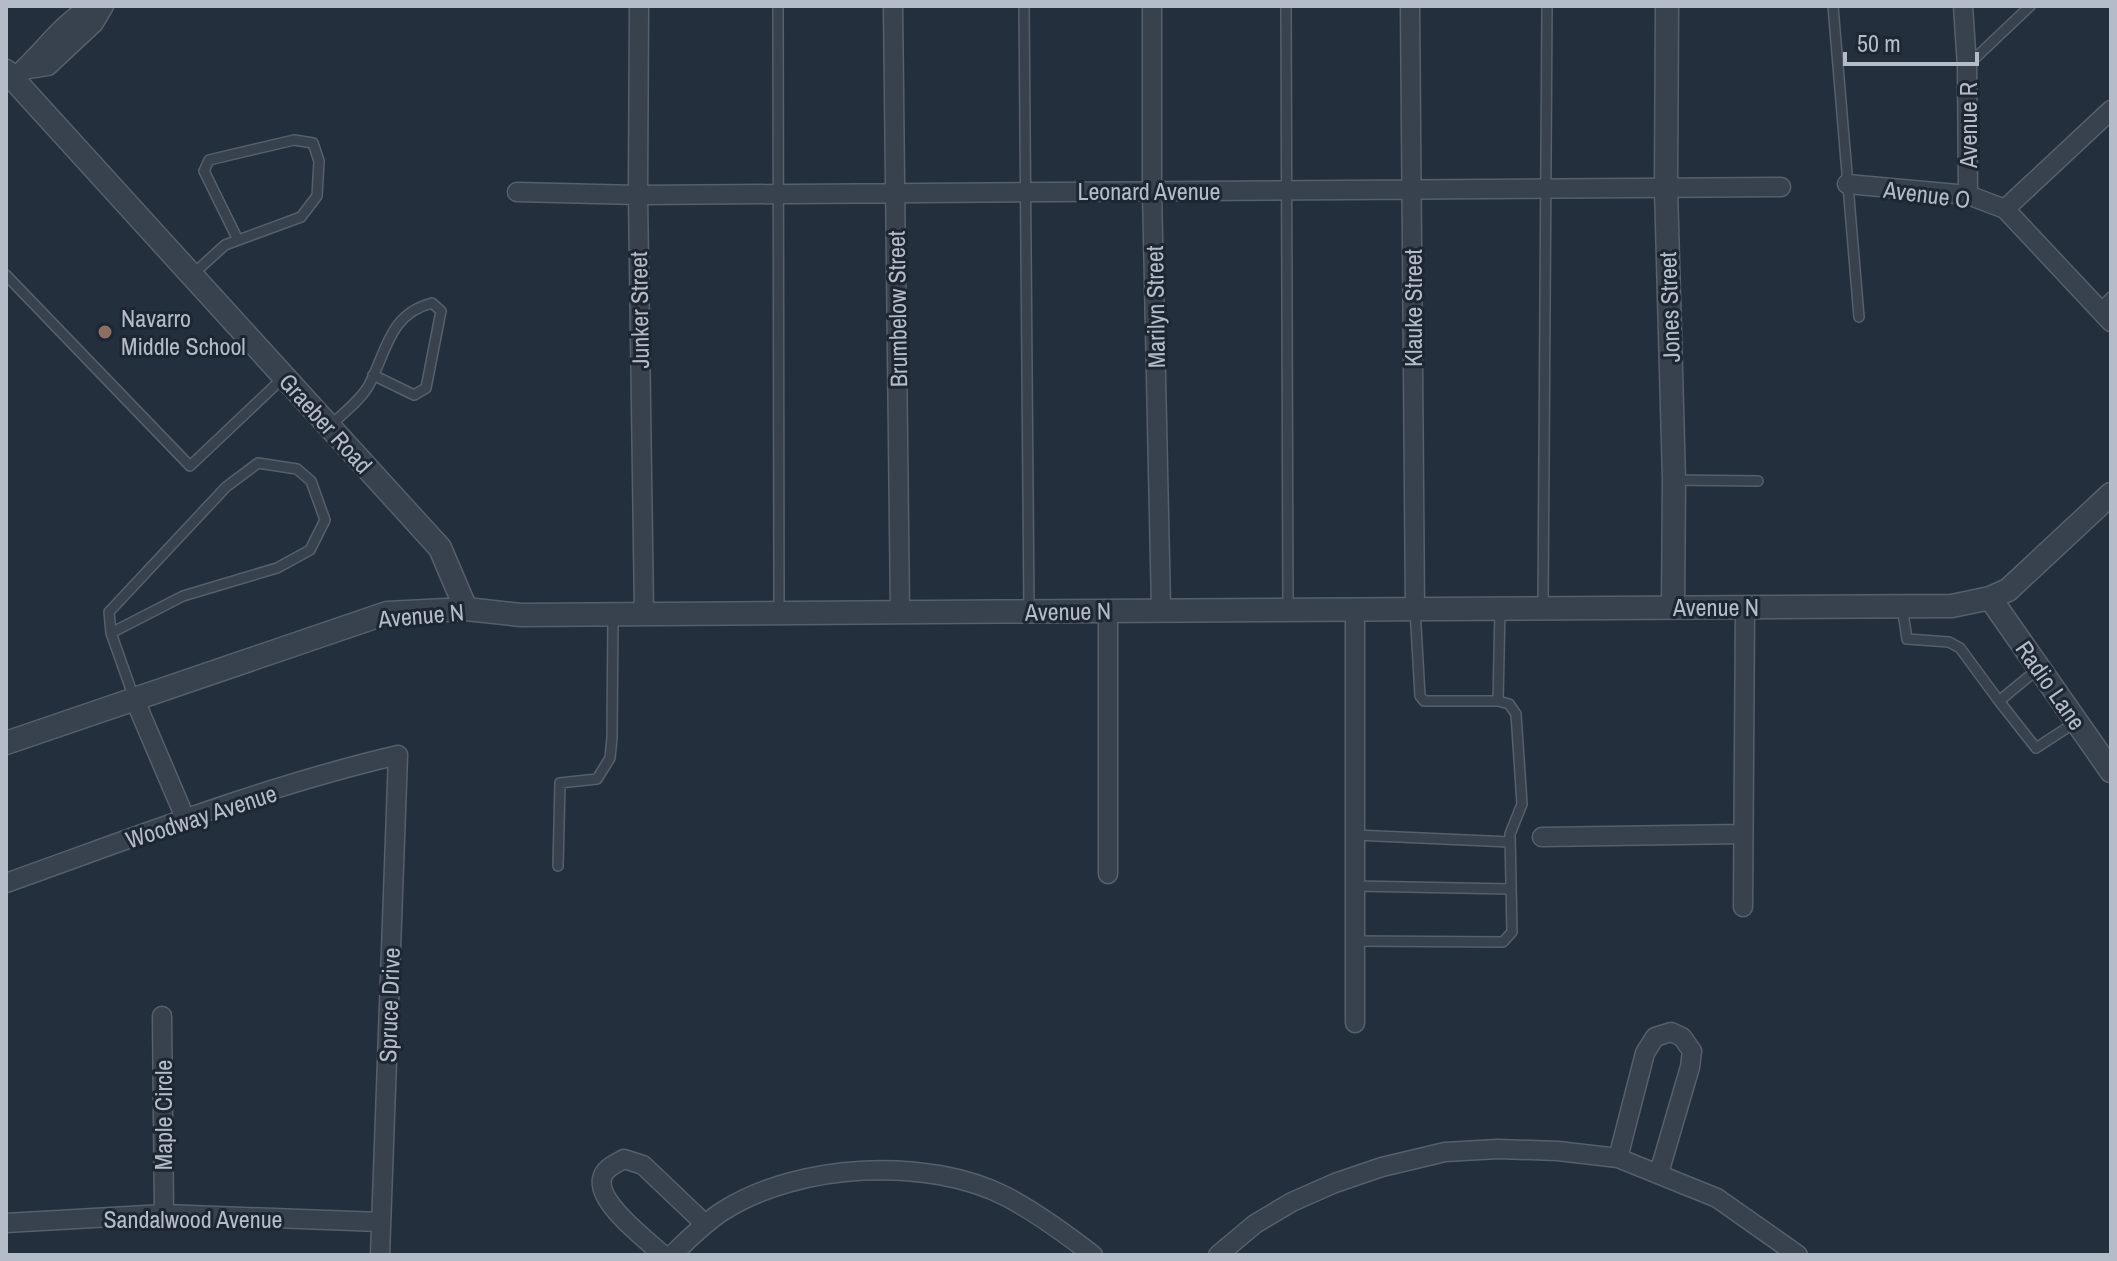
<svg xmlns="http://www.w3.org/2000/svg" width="2117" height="1261" font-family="'Archivo Narrow',sans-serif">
<rect width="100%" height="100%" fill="#242f3e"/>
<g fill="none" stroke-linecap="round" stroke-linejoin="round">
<g stroke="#565f6c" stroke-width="12">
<path id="service" d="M 778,6 L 779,613
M 1024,6 L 1029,612
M 1286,6 L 1288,610
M 1833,6 L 1859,317
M 1969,64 L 2030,6
M 6,275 L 190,466 L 284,377
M 192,275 L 225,245 L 301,217 L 317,196 L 319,161 L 313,143 L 294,140 L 209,160 L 204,171 L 238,240
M 2099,309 L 2111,297
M 330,426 C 342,414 361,400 369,385 C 387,351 389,314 432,303 L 441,311 L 426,388 L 414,395 L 373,375
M 258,463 L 297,469 L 311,481 L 325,520 L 310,550 L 277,568 L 183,596 L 111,633 L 109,612 L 226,487 Z
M 1674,480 L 1758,481
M 1902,606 L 1907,639 L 1949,642 L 1960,648 L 1999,701 L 2038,669
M 1543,608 L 1547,6
M 1415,609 L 1420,696 L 1424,701 L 1498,701 L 1500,609
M 111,633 L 134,698
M 1999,701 L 2036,748 L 2076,722
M 1355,835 L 1510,842
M 558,866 L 560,783 L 597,779 L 610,758 L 612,738 L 613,614
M 1355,886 L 1511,889
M 1355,941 L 1503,942 L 1512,932 L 1510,834 L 1522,804 L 1516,714 L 1509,704 L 1498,701"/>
</g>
<g stroke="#565f6c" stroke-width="21">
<path id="minor" d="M 639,6 L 638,195 L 644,614
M 893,6 L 900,613
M 1152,6 L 1152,191 L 1161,608
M 1410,6 L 1415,609
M 1963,6 L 1967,66 L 1968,195
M 23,70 L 48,66 L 94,23 L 104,6
M 18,74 C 43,52 62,22 92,6
M 1847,184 L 1968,195 L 2005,209 L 2111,110
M 517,192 L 638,195 L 1781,187
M 2005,209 L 2111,322
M 1355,609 L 1355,1023
M 1108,611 L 1108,874
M 134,698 L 186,820
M 1542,837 L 1743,834
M 6,883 C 135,837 265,786 398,755 L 380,1255
M 1743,907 L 1745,607
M 162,1016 L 164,1214
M 1618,1158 L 1645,1053 L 1655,1037 L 1671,1032 L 1682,1037 L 1692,1051 L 1690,1067 L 1659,1173
M 6,1223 L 164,1214 L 380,1222
M 663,1255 C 647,1240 597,1203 602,1179 C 604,1168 615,1164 624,1159 L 643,1165 L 705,1224
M 672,1255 C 689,1239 704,1223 723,1211 C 798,1163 928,1156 1007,1197 C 1037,1213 1066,1234 1093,1255
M 1218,1255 L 1255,1224 L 1292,1202 L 1335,1183 L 1382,1167 L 1445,1152 L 1498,1149 L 1558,1151 L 1618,1158 L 1717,1198 L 1798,1255"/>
</g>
<g stroke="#565f6c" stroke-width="25">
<path id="tertiary" d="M 1667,6 L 1666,188 L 1674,480 L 1673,607
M 6,71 L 440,548 L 466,609
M 1990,598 L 2111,771
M 6,743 L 387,613 L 466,609 L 521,615 C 998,612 1475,607 1952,606 L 1990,598 L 2008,590 L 2111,494"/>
</g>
<use href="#service" stroke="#38414e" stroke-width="9"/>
<use href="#minor" stroke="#38414e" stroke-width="18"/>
<use href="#tertiary" stroke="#38414e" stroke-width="22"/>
</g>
<circle fill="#8d6e63" stroke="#1d2633" stroke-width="3" cx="105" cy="332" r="8"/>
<g text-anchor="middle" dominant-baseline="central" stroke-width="6" stroke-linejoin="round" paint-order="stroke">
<g font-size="24" fill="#b4bcc9" stroke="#1d2633">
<text transform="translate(1968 125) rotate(-90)">Avenue R</text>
<text x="1149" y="191">Leonard Avenue</text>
<text transform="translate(1927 194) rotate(7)">Avenue O</text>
<text transform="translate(1155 307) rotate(-91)">Marilyn Street</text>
<text transform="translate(1669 307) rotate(-92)">Jones Street</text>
<text transform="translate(1413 308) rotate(-90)">Klauke Street</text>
<text transform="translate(897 309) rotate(-91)">Brumbelow Street</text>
<text transform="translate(639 310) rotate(-91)">Junker Street</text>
<text transform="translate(326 423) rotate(48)">Graeber Road</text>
<text x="1716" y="607">Avenue N</text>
<text transform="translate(1068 611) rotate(-1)">Avenue N</text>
<text transform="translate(421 615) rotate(-5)">Avenue N</text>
<text transform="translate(2051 685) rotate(55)">Radio Lane</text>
<text transform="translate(201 816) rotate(-18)">Woodway Avenue</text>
<text transform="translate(389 1005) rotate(-88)">Spruce Drive</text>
<text transform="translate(163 1115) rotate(-90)">Maple Circle</text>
<text x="193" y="1219">Sandalwood Avenue</text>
</g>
<g font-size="24" fill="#b4bcc9" stroke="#1d2633" text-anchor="start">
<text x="121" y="318">Navarro<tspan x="121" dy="28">Middle School</tspan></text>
</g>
</g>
<rect width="2117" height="1261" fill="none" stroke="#b4bcc9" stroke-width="16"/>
<path d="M1845 52v12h132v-12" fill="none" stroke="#b4bcc9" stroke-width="4"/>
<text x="1857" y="52" font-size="24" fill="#b4bcc9" stroke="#1d2633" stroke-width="6" paint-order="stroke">50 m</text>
</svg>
